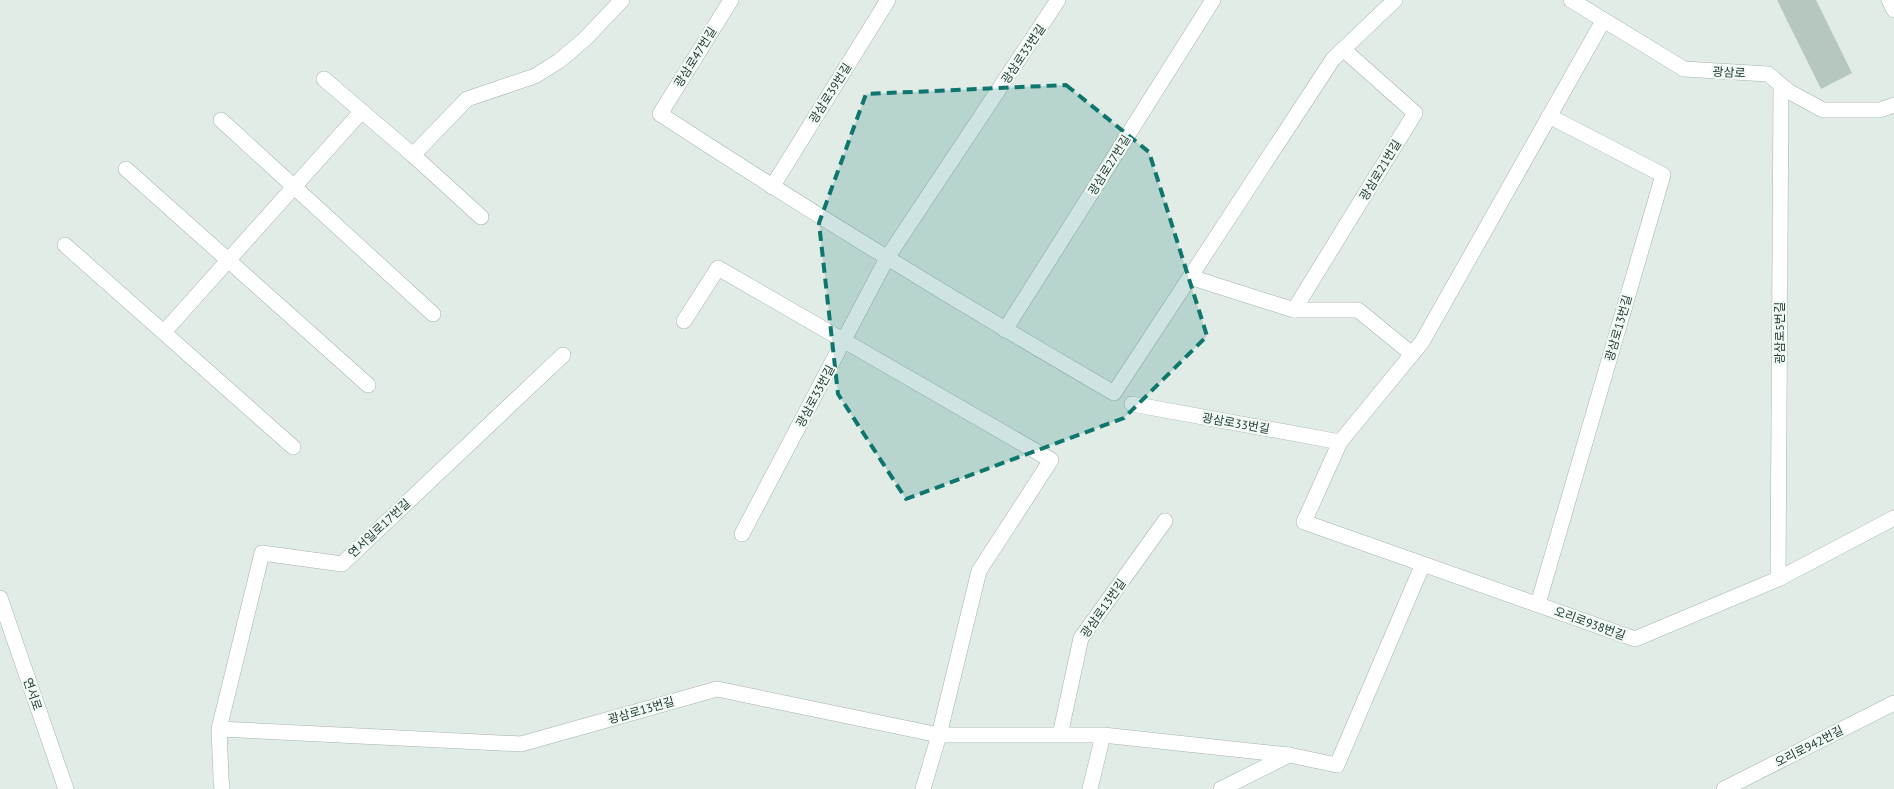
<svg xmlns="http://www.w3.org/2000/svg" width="1894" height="789" font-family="'PT Sans','Noto Sans KR',sans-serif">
<rect width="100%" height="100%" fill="#e1ece6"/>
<path fill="#b6c7bf" d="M 1777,0 L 1816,0 L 1852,73 L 1821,89 Z"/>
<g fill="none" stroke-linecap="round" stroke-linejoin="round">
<g stroke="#a4b4ad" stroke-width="16">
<path id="lane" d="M 324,79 L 413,155 L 481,217
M 221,120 L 433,314
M 413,155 L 467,99 L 535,76 L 559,61 L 585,39 L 622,0
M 126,169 L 368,385
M 772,187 L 888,0
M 65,245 L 293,447
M 1190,277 L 1294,310 L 1358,310 L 1412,354
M 1005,330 L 1213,0
M 164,332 L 361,112
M 1778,579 L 1781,86
M 1538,604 L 1663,175 L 1549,116
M 1221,789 L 1289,755"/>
</g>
<g stroke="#a4b4ad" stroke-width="16">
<path id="street" d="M 731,0 L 660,114 C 809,211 960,304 1114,393 L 1333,59 L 1395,0
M 1571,0 L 1684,69 L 1768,74 L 1788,91 L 1823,110 L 1880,110 L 1894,105
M 1603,21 L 1422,342 L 1340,442 L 1304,522 L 1635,639 L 1778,579 L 1894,518
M 1294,310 L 1415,113 L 1343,49
M 684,321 L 718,268 L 1051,460 L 979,571 L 939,735 L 923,789
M 1132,404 L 1340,442
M 742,534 L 887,258 L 1058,0
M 0,598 L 66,789
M 219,729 L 521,744 L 717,689 L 939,735 L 1103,735 L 1289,755 L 1337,765 L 1423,564
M 1060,735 L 1081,638 L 1165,521
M 222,789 L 221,778 L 219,729 L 262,553 L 342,564 L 563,355
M 1090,789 L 1103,735
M 1724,789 L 1894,703"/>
</g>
<g stroke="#9fb8ad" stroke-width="16">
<path id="secondary" d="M 1889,0 L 1894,10"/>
</g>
<use href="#lane" stroke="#fff" stroke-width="15"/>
<use href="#street" stroke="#fff" stroke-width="15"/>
<use href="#secondary" stroke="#fff" stroke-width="15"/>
</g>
<path fill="#0f766e" fill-opacity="0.2" stroke="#0f766e" stroke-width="4" stroke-dasharray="10 6" stroke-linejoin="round" d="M 1066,85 L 1149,152 L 1207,336 L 1124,418 L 906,499 L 838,394 L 819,223 L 866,94 Z"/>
<g text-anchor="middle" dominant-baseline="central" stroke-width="4.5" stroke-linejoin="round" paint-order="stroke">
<g font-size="12" fill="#213e34" stroke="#f2f9f5">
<text transform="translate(1023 54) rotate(-56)">광삼로33번길</text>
<text transform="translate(695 57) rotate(-58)">광삼로47번길</text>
<text transform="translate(1729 72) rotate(3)">광삼로</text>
<text transform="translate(830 93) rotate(-58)">광삼로39번길</text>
<text transform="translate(1109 165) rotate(-58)">광삼로27번길</text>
<text transform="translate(1380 170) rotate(-59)">광삼로21번길</text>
<text transform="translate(1618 328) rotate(-74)">광삼로13번길</text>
<text transform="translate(1779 333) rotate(-90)">광삼로5번길</text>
<text transform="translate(815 396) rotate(-62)">광삼로33번길</text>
<text transform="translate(1236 423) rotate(10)">광삼로33번길</text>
<text transform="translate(379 528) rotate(-43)">연서일로17번길</text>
<text transform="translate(1103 608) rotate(-55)">광삼로13번길</text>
<text transform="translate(1590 623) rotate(20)">오리로938번길</text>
<text transform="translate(33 694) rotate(71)">연서로</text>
<text transform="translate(641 710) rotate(-16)">광삼로13번길</text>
<text transform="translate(1809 746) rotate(-27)">오리로942번길</text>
</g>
</g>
</svg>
